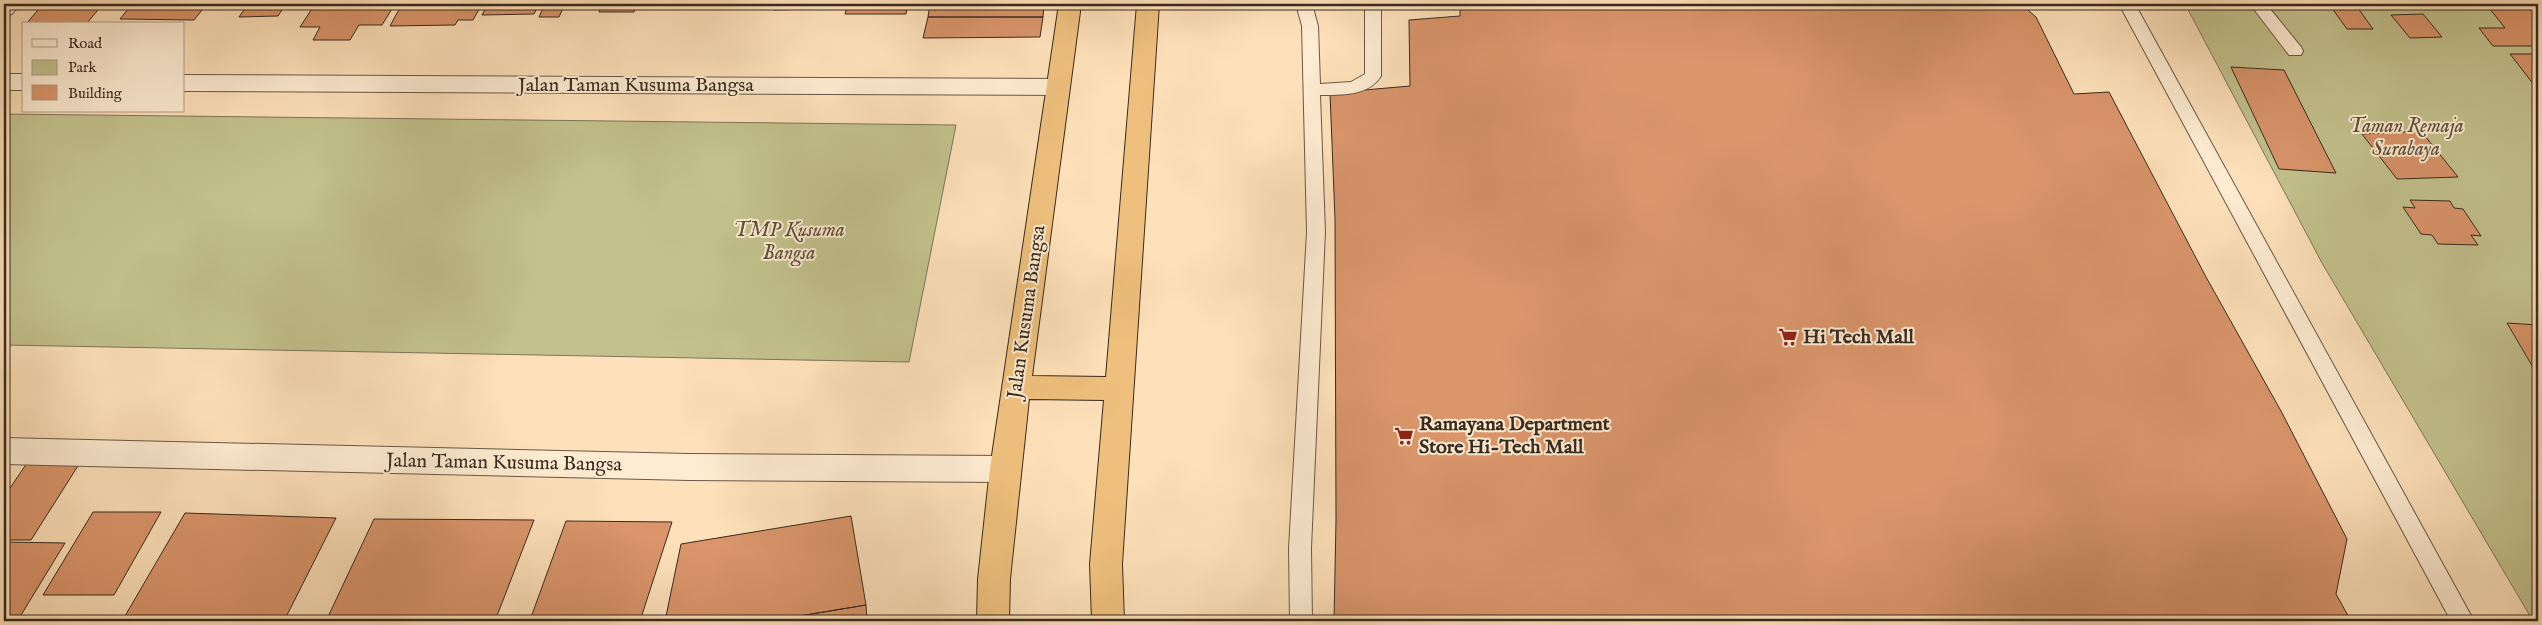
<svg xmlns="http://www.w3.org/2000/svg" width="2542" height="625" font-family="'IM FELL English',serif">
<rect width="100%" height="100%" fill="#fee1ba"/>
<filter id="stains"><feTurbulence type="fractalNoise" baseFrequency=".004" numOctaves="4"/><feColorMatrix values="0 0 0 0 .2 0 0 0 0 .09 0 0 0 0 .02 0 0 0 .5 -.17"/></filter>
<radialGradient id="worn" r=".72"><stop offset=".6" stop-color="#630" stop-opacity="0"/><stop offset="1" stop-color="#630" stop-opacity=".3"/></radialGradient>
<path fill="#c3c28e" stroke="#7e7656" d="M 2185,4 L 2538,4 L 2538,621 L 2533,621 L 2322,263 Z
M 4,114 L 956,125 L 909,362 L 4,345 Z"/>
<path fill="#da956b" stroke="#382a1f" d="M 43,4 L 103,4 L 87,23 L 26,24 Z
M 132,4 L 207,4 L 194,20 L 120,19 Z
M 248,4 L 286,4 L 278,16 L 239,17 Z
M 315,4 L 395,4 L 382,25 L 359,25 L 350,40 L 313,40 L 320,27 L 300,27 Z
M 402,4 L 482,4 L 473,20 L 458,20 L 455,25 L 390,26 Z
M 488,4 L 539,4 L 534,14 L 482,15 Z
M 545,4 L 565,4 L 559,17 L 539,17 Z
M 602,4 L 637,4 L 634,12 L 599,12 Z
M 676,4 L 714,4 L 713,8 L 674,9 Z
M 723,4 L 748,4 L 747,6 L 722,7 Z
M 750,4 L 773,4 L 771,8 L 749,9 Z
M 776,4 L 811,4 L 810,9 L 774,10 Z
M 848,4 L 908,4 L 906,14 L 845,14 Z
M 930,4 L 1044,4 L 1043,17 L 928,17 Z
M 1460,4 L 2021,4 L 2036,17 L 2074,94 L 2109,92 L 2206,277 L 2281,411 L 2347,539 L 2336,594 L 2351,621 L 1334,621 L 1336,520 L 1335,219 L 1330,93 L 1410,86 L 1409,20 L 1460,16 Z
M 2329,4 L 2355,4 L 2373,29 L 2347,29 Z
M 2486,4 L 2538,4 L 2538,46 L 2493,46 L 2479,28 L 2505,28 Z
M 2423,14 L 2442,37 L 2410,38 L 2391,15 Z
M 928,17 L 1043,17 L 1040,37 L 923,38 Z
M 2510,54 L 2538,54 L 2538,90 Z
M 2231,67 L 2284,70 L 2336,173 L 2279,169 Z
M 2421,131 L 2458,177 L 2397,179 L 2362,134 Z
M 2410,200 L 2450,201 L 2454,208 L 2463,209 L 2481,236 L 2471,235 L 2478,245 L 2438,244 L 2432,235 L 2421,234 L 2403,207 L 2415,208 Z
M 2507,323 L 2538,325 L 2538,376 Z
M 31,457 L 83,458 L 31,540 L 4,540 L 4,497 Z
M 93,512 L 161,512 L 114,595 L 43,595 Z
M 185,513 L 336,518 L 284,621 L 125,616 Z
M 851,516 L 866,605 L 769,621 L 665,621 L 681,544 Z
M 374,519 L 534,520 L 495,621 L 326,621 Z
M 566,521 L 672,522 L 640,621 L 530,620 Z
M 4,542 L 65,543 L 18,620 L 4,619 Z
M 866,605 L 867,621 L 769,621 Z"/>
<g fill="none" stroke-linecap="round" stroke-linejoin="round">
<g stroke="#6a5846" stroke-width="2">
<path id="service" d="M 1296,4 L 1312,4 L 1318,26 L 1320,84 L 1351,82 L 1365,74 L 1365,4 L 1381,4 L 1381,76 C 1369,96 1341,95 1320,95 L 1325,232 L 1311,548 L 1312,621 L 1290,621 L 1289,548 L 1307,232 L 1302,26 Z
M 2119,4 L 2135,4 L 2474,621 L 2451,621 Z
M 2250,4 L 2266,4 L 2301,47 L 2303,51 L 2301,55 L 2289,55 Z"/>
</g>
<g stroke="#6a5846" stroke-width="2">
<path id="minor" d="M 4,74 L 24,74 L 24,90 L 4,90 Z
M 184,75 L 1058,79 L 1066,81 L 1070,87 L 1066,93 L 1058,95 L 184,91 Z
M 4,438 L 689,454 L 1005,456 L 1016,460 L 1020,469 L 1016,478 L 1005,482 L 689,480 L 4,464 Z"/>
</g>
<g stroke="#6a5846" stroke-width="2">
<path id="tertiary" d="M 4,4 L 20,4 L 12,14 L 4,16 Z"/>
</g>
<g stroke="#382a1f" stroke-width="2">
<path id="trunk" d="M 1059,4 L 1081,4 L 1032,376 L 1106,377 L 1137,4 L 1159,4 L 1122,564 L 1124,621 L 1092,621 L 1090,564 L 1104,400 L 1029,399 L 1010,579 L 1009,621 L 977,621 L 978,579 L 990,469 Z"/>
</g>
<use href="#service" fill="#feecd2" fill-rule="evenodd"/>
<use href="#minor" fill="#feecd2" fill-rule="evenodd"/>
<use href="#tertiary" fill="#feecd2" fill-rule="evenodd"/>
<use href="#trunk" fill="#efc07d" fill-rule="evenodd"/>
</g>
<defs>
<g id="supermarket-bare" transform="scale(1.5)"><path d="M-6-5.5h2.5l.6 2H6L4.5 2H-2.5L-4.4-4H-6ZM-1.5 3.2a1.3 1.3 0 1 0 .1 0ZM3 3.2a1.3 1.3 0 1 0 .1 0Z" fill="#8f2418" stroke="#feecd2" stroke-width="2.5" paint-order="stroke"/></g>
</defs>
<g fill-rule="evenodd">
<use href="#supermarket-bare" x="1788" y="337"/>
<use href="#supermarket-bare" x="1404" y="436"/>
</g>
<g text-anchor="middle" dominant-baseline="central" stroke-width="4" stroke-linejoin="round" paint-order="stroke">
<g font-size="20" fill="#382a1f" stroke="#feecd2">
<text x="636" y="85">Jalan Taman Kusuma Bangsa</text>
<text transform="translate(1027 312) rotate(-82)">Jalan Kusuma Bangsa</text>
<text transform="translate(504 463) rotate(1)">Jalan Taman Kusuma Bangsa</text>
</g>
<g font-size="20" font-style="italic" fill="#5b503b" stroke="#feecd2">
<text x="2406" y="126">Taman Remaja<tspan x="2406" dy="23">Surabaya</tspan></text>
<text x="789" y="230">TMP Kusuma<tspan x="789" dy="23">Bangsa</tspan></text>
</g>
<g font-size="20" font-weight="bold" fill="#382a1f" stroke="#feecd2" text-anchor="start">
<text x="1803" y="337">Hi Tech Mall</text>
<text x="1419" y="424">Ramayana Department<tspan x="1419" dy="23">Store Hi-Tech Mall</tspan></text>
</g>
</g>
<rect width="2542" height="625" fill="none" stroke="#fee1ba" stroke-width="20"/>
<rect x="5" y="5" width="2532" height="615" fill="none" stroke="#382a1f" stroke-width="2.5"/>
<rect x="10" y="10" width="2522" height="605" fill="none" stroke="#382a1f"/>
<rect x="22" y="22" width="162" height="90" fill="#feecd2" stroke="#af9e8a"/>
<rect x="32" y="39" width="25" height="8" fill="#feecd2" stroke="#af9e8a"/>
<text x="68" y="48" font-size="15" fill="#382a1f">Road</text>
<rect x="32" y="60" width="25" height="15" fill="#c3c28e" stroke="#af9e8a"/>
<text x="68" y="72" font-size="15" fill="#382a1f">Park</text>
<rect x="32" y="85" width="25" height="15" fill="#da956b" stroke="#af9e8a"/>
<text x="68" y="98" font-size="15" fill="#382a1f">Building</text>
<rect width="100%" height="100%" filter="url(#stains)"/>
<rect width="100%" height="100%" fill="url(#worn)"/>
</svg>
